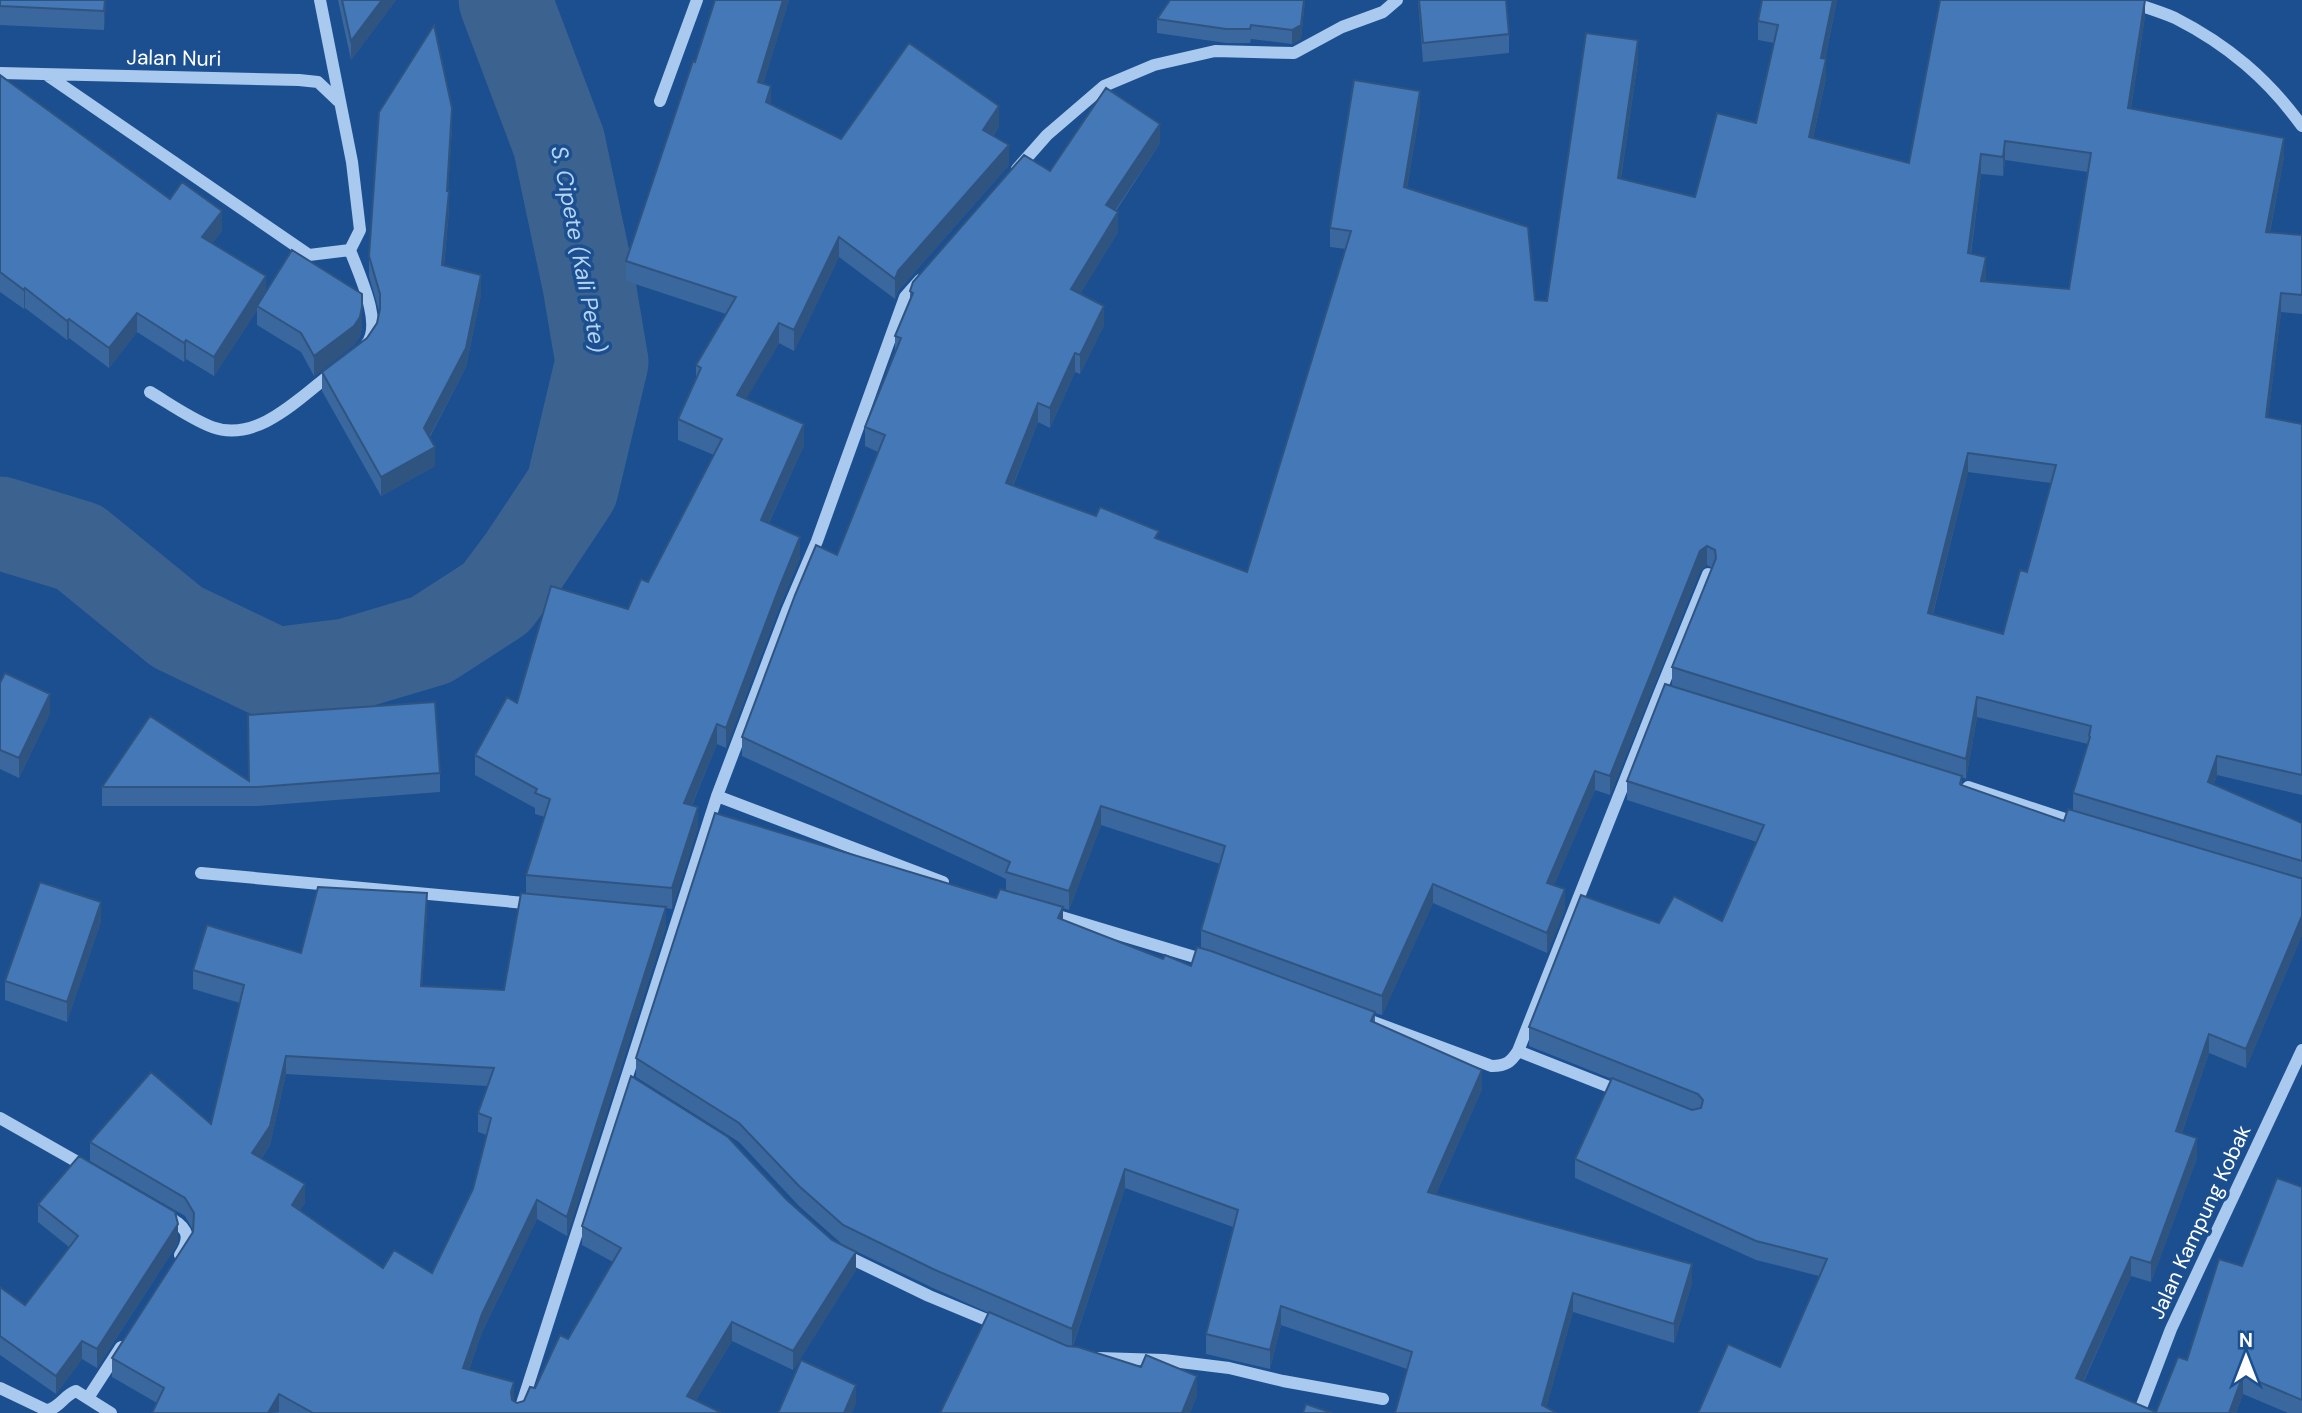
<svg xmlns="http://www.w3.org/2000/svg" width="2302" height="1413" font-family="'DM Sans',sans-serif">
<rect width="100%" height="100%" fill="#1b4f8f"/>
<g fill="none" stroke-linecap="round" stroke-linejoin="round">
<path stroke="#3c6290" stroke-width="93" d="M 0,523 L 79,547 L 177,627 L 275,674 L 347,665 L 431,640 L 496,598 L 525,559 L 572,488 L 602,362 L 589,285 L 559,143 L 505,0"/>
<path stroke="#a9c9ee" stroke-width="12" d="M 2124,0 C 2141,6 2159,11 2175,18 C 2228,45 2268,79 2302,126
M 0,73 L 299,80 L 318,82 L 338,101
M 47,75 L 309,255 L 350,250 L 360,230 L 352,162 L 320,0
M 660,101 L 697,0
M 1017,169 L 1047,135 L 1104,86 L 1154,65 L 1215,51 L 1294,53 L 1342,27 L 1383,12 L 1397,0
M 350,250 C 358,272 384,325 366,345
M 150,392 C 170,404 191,419 212,427 C 258,444 301,396 336,370
M 1660,692 L 1708,574
M 1968,787 L 2080,824
M 717,796 L 943,882
M 201,873 L 536,904
M 1048,913 L 1208,961
M 1360,1017 L 1492,1066 C 1506,1066 1511,1062 1518,1051 L 1660,692 L 1676,697
M 1518,1051 L 1622,1092
M 0,1118 L 88,1168
M 163,1213 C 183,1226 195,1232 180,1255
M 840,1253 L 929,1296 L 999,1325
M 1098,1358 L 1164,1360 L 1229,1368 L 1283,1381 L 1383,1399
M 0,1388 L 46,1410 C 59,1409 64,1395 76,1391 L 111,1413
M 88,1398 L 121,1347
M 519,1413 L 717,796 L 787,611 L 817,541 L 905,297 L 920,280
M 2139,1413 L 2171,1329 L 2302,1050"/>
</g>
<path fill="#3a679d" fill-rule="evenodd" d="M 0,0 L 106,0 L 104,30 L 0,25 Z
M 338,0 L 396,0 L 351,60 Z
M 715,0 L 789,0 L 763,84 L 771,105 L 841,139 L 999,126 L 993,136 L 1009,165 L 898,291 L 895,299 L 839,257 L 794,351 L 779,343 L 746,399 L 804,445 L 769,523 L 800,558 L 779,608 L 726,748 L 717,744 L 692,805 L 698,827 L 672,909 L 666,908 L 666,926 L 567,1236 L 537,1219 L 482,1332 L 469,1370 L 517,1403 L 524,1401 L 535,1388 L 568,1339 L 613,1262 L 582,1245 L 582,1226 L 787,1200 L 856,1270 L 793,1370 L 732,1341 L 696,1400 L 720,1413 L 280,1413 L 157,1403 L 112,1377 L 112,1358 L 193,1232 L 193,1230 L 185,1216 L 90,1161 L 90,1142 L 211,1124 L 240,1003 L 193,989 L 193,970 L 301,953 L 427,911 L 422,986 L 504,990 L 526,894 L 526,875 L 545,817 L 535,814 L 535,808 L 475,775 L 475,755 L 517,703 L 628,609 L 648,582 L 714,455 L 678,440 L 678,419 L 696,379 L 696,365 L 726,314 L 626,281 L 626,261 L 695,62 ZM 286,1074 L 487,1086 L 478,1113 L 478,1132 L 487,1135 L 473,1189 L 432,1273 L 383,1268 L 300,1210 L 305,1203 L 261,1159 L 270,1145 Z
M 1170,0 L 1305,0 L 1301,39 L 1292,44 L 1251,39 L 1250,43 L 1226,43 L 1157,33 L 1157,19 Z
M 1418,0 L 1506,0 L 1509,34 L 1509,53 L 1423,62 Z
M 1837,0 L 1825,59 L 1826,78 L 1813,138 L 1909,163 L 2145,16 L 2131,108 L 2284,157 L 2270,232 L 2302,235 L 2302,314 L 2281,312 L 2268,417 L 2302,424 L 2302,795 L 2217,775 L 2214,784 L 2302,823 L 2302,935 L 2246,1068 L 2209,1053 L 2182,1133 L 2197,1158 L 2151,1282 L 2131,1276 L 2084,1381 L 2156,1412 L 2242,1266 L 2302,1187 L 2302,1413 L 2288,1413 L 2243,1394 L 2236,1413 L 1698,1413 L 1780,1367 L 1819,1276 L 1756,1260 L 1575,1178 L 1575,1159 L 1612,1079 L 1529,1046 L 1529,1027 L 1659,923 L 1722,921 L 1757,842 L 1627,800 L 1627,781 L 1672,686 L 1672,667 L 1712,568 L 1707,565 L 1700,571 L 1610,795 L 1595,790 L 1554,885 L 1565,909 L 1547,953 L 1433,903 L 1382,1015 L 1375,1013 L 1375,1023 L 1482,1089 L 1436,1194 L 1692,1283 L 1674,1343 L 1573,1312 L 1546,1408 L 1407,1369 L 1281,1325 L 1270,1369 L 1206,1354 L 1206,1334 L 1233,1227 L 1125,1188 L 1073,1346 L 1197,1395 L 1190,1413 L 989,1313 L 933,1288 L 843,1245 L 799,1206 L 739,1142 L 636,1077 L 636,1058 L 996,898 L 1006,891 L 1006,879 L 742,756 L 742,737 L 837,555 L 878,452 L 865,446 L 865,427 L 895,353 L 895,336 L 910,301 L 910,291 L 1050,171 L 1160,143 L 1116,211 L 1118,232 L 1080,294 L 1104,325 L 1080,374 L 1075,372 L 1050,428 L 1038,422 L 1013,486 L 1247,572 L 1346,249 L 1330,247 L 1330,228 L 1420,110 L 1407,188 L 1535,300 L 1547,301 L 1638,60 L 1621,178 L 1695,197 L 1756,123 L 1774,43 L 1758,40 L 1758,21 ZM 2005,160 L 2088,172 L 2069,289 L 1985,281 L 1986,276 L 1971,254 L 1981,174 L 2003,176 ZM 1968,472 L 2051,483 L 2027,572 L 2003,634 L 1933,614 ZM 1977,717 L 2088,744 L 2073,793 L 2073,811 L 2064,821 L 1962,785 L 1962,777 L 1966,779 ZM 1101,825 L 1220,864 L 1201,930 L 1201,948 L 1191,966 L 1163,959 L 1063,920 L 1063,908 L 1069,910 Z
M 0,75 L 170,199 L 222,231 L 212,243 L 266,291 L 362,327 L 360,336 L 354,345 L 314,376 L 301,352 L 257,325 L 257,310 L 214,376 L 186,359 L 184,362 L 137,332 L 109,368 L 69,338 L 67,340 L 25,308 L 24,309 L 0,292 Z
M 452,127 L 448,191 L 449,210 L 444,266 L 481,294 L 466,367 L 430,437 L 435,466 L 381,496 L 322,391 L 322,372 L 367,338 L 377,323 L 379,311 L 369,276 L 369,256 Z
M 0,683 L 50,713 L 19,778 L 0,769 Z
M 440,773 L 440,792 L 258,806 L 102,806 L 102,787 Z
M 101,921 L 67,1022 L 5,1000 L 5,981 Z
M 38,1204 L 178,1243 L 97,1368 L 82,1359 L 56,1394 L 0,1355 L 0,1287 L 25,1305 L 69,1247 L 38,1222 Z"/>
<path fill="#305480" d="M 105,0 L 106,0 L 104,30 L 104,11 Z
M 382,0 L 396,0 L 351,60 L 351,41 Z
M 783,0 L 789,0 L 758,102 L 758,82 Z
M 1304,0 L 1305,0 L 1301,39 L 1292,44 L 1292,30 Z
M 1833,0 L 1837,0 L 1821,77 L 1821,58 Z
M 2145,0 L 2145,16 L 2128,127 L 2128,108 Z
M 1638,40 L 1638,60 L 1618,197 L 1618,178 Z
M 1826,59 L 1826,78 L 1809,156 L 1809,137 Z
M 771,86 L 771,107 L 766,102 Z
M 1420,91 L 1420,110 L 1404,206 L 1404,187 Z
M 999,106 L 999,126 L 983,150 L 983,130 Z
M 452,108 L 452,127 L 447,210 L 447,191 Z
M 1160,124 L 1160,143 L 1106,224 L 1106,205 Z
M 2284,138 L 2284,157 L 2266,251 L 2266,232 Z
M 2005,141 L 2005,160 L 2003,176 L 2003,157 Z
M 1009,145 L 1009,165 L 898,291 L 895,299 L 895,279 L 898,271 Z
M 1981,154 L 1981,174 L 1968,272 L 1968,253 Z
M 449,191 L 449,210 L 442,285 L 442,265 Z
M 222,211 L 222,231 L 202,256 L 202,237 Z
M 1118,212 L 1118,232 L 1071,309 L 1071,289 Z
M 839,237 L 839,257 L 794,351 L 794,330 Z
M 1986,257 L 1986,276 L 1981,300 L 1981,281 Z
M 481,275 L 481,294 L 466,367 L 424,447 L 424,428 Z
M 266,276 L 266,296 L 257,306 L 257,310 L 214,376 L 214,357 Z
M 25,288 L 25,308 L 24,309 L 24,290 Z
M 2281,293 L 2281,312 L 2266,436 L 2266,417 Z
M 1104,306 L 1104,325 L 1080,374 L 1080,355 Z
M 362,307 L 362,327 L 360,336 L 354,345 L 314,376 L 314,356 Z
M 137,313 L 137,332 L 109,368 L 109,348 Z
M 69,319 L 69,338 L 67,340 L 67,321 Z
M 779,323 L 779,343 L 737,415 L 737,395 Z
M 186,340 L 186,359 L 184,362 L 184,343 Z
M 1075,353 L 1075,372 L 1050,428 L 1050,408 Z
M 1038,403 L 1038,422 L 1006,502 L 1006,483 Z
M 804,424 L 804,445 L 761,540 L 761,520 Z
M 435,447 L 435,466 L 381,496 L 381,477 Z
M 1968,453 L 1968,472 L 1928,632 L 1928,613 Z
M 800,537 L 800,558 L 779,608 L 726,748 L 726,728 L 779,588 Z
M 1707,546 L 1707,565 L 1700,571 L 1610,795 L 1610,776 L 1700,551 Z
M 50,694 L 50,713 L 19,778 L 19,758 Z
M 1977,697 L 1977,717 L 1966,779 L 1966,759 Z
M 717,724 L 717,744 L 684,823 L 684,803 Z
M 2217,756 L 2217,775 L 2208,801 L 2208,782 Z
M 1595,771 L 1595,790 L 1547,902 L 1547,883 Z
M 1101,806 L 1101,825 L 1069,910 L 1069,891 Z
M 698,807 L 698,827 L 672,909 L 672,888 Z
M 1433,884 L 1433,903 L 1382,1015 L 1382,996 Z
M 1565,889 L 1565,909 L 1547,953 L 1547,933 Z
M 427,893 L 427,911 L 421,1004 L 421,986 Z
M 101,902 L 101,921 L 67,1022 L 67,1002 Z
M 666,907 L 666,926 L 567,1236 L 567,1217 Z
M 1063,907 L 1063,927 L 1058,918 Z
M 2302,916 L 2302,935 L 2246,1068 L 2246,1049 Z
M 2209,1034 L 2209,1053 L 2176,1150 L 2176,1131 Z
M 286,1056 L 286,1074 L 270,1145 L 252,1172 L 252,1153 Z
M 1482,1070 L 1482,1089 L 1428,1212 L 1428,1192 Z
M 2197,1138 L 2197,1158 L 2151,1282 L 2151,1263 Z
M 1125,1169 L 1125,1188 L 1072,1348 L 1072,1329 Z
M 305,1184 L 305,1203 L 292,1224 L 292,1205 Z
M 537,1200 L 537,1219 L 482,1332 L 463,1387 L 463,1368 L 482,1314 Z
M 178,1224 L 178,1243 L 97,1368 L 97,1349 Z
M 856,1252 L 856,1270 L 793,1370 L 793,1351 Z
M 2131,1257 L 2131,1276 L 2076,1397 L 2076,1378 Z
M 1692,1264 L 1692,1283 L 1674,1343 L 1674,1324 Z
M 1573,1293 L 1573,1312 L 1545,1413 L 1542,1405 Z
M 1281,1306 L 1281,1325 L 1270,1369 L 1270,1350 Z
M 732,1322 L 732,1341 L 688,1413 L 687,1396 Z
M 82,1341 L 82,1359 L 56,1394 L 56,1376 Z
M 2243,1375 L 2243,1394 L 2236,1413 L 2229,1413 Z
M 1197,1376 L 1197,1395 L 1190,1413 L 1182,1413 Z
M 514,1382 L 514,1401 L 511,1411 L 511,1392 Z
M 856,1385 L 856,1404 L 852,1413 L 844,1413 Z
M 279,1394 L 279,1412 L 268,1413 Z"/>
<path fill="#4478b7" stroke="#305480" stroke-width="2" fill-rule="evenodd" d="M 0,0 L 105,0 L 104,11 L 0,6 Z
M 342,0 L 382,0 L 351,41 Z
M 715,0 L 783,0 L 758,82 L 771,86 L 766,102 L 841,139 L 909,43 L 999,106 L 983,130 L 1009,145 L 898,271 L 895,279 L 839,237 L 794,330 L 779,323 L 737,395 L 804,424 L 761,520 L 800,537 L 779,588 L 726,728 L 717,724 L 684,803 L 698,807 L 672,888 L 526,875 L 550,799 L 535,793 L 537,789 L 475,755 L 507,697 L 517,703 L 551,586 L 628,609 L 641,579 L 648,582 L 722,439 L 678,419 L 701,368 L 696,365 L 736,297 L 626,261 L 693,61 L 695,62 Z
M 1170,0 L 1304,0 L 1301,25 L 1292,30 L 1251,25 L 1250,29 L 1226,29 L 1157,19 Z
M 1419,0 L 1506,0 L 1509,34 L 1423,43 Z
M 1762,0 L 1833,0 L 1821,58 L 1826,59 L 1809,137 L 1909,163 L 1940,0 L 2145,0 L 2128,108 L 2284,138 L 2266,232 L 2302,235 L 2302,295 L 2281,293 L 2266,417 L 2302,424 L 2302,775 L 2217,756 L 2208,782 L 2302,823 L 2302,861 L 2073,793 L 2090,737 L 2089,736 L 2091,726 L 1977,697 L 1966,759 L 1672,667 L 1716,558 L 1715,550 L 1707,546 L 1700,551 L 1610,776 L 1595,771 L 1547,883 L 1565,889 L 1547,933 L 1433,884 L 1382,996 L 1201,930 L 1225,846 L 1101,806 L 1069,891 L 1006,872 L 1010,862 L 742,737 L 795,595 L 816,545 L 837,555 L 885,435 L 865,427 L 901,338 L 895,336 L 913,293 L 910,291 L 913,282 L 1024,155 L 1050,171 L 1106,88 L 1160,124 L 1106,205 L 1118,212 L 1071,289 L 1104,306 L 1080,355 L 1075,353 L 1050,408 L 1038,403 L 1006,483 L 1096,516 L 1100,507 L 1159,531 L 1155,538 L 1247,572 L 1351,231 L 1330,228 L 1354,80 L 1420,91 L 1404,187 L 1528,227 L 1535,300 L 1547,301 L 1586,33 L 1638,40 L 1618,178 L 1695,197 L 1717,113 L 1756,123 L 1778,25 L 1758,21 ZM 2005,141 L 2091,153 L 2069,289 L 1981,281 L 1986,257 L 1968,253 L 1981,154 L 2003,157 ZM 1968,453 L 2056,465 L 2027,572 L 2020,570 L 2003,634 L 1928,613 Z
M 434,25 L 452,108 L 447,191 L 449,191 L 442,265 L 481,275 L 466,348 L 424,428 L 435,447 L 381,477 L 322,372 L 367,338 L 377,323 L 380,309 L 380,294 L 369,256 L 379,112 Z
M 0,75 L 170,199 L 182,182 L 222,211 L 202,237 L 266,276 L 214,357 L 186,340 L 184,343 L 137,313 L 109,348 L 69,319 L 67,321 L 25,288 L 24,290 L 0,272 Z
M 292,250 L 362,294 L 362,307 L 360,317 L 354,326 L 314,356 L 301,333 L 257,306 Z
M 5,673 L 50,694 L 19,758 L 0,750 L 0,683 Z
M 1665,684 L 1962,776 L 1960,784 L 1961,785 L 2064,821 L 2068,809 L 2300,878 L 2302,878 L 2302,916 L 2246,1049 L 2209,1034 L 2176,1131 L 2197,1138 L 2151,1263 L 2131,1257 L 2076,1378 L 2156,1412 L 2178,1357 L 2187,1360 L 2219,1259 L 2242,1266 L 2277,1178 L 2302,1187 L 2302,1400 L 2243,1375 L 2229,1413 L 1698,1413 L 1728,1344 L 1780,1367 L 1827,1259 L 1756,1241 L 1575,1159 L 1612,1078 L 1692,1110 L 1701,1108 L 1703,1100 L 1698,1094 L 1529,1027 L 1581,895 L 1659,923 L 1674,896 L 1722,921 L 1764,825 L 1627,781 Z
M 435,702 L 440,773 L 258,787 L 102,787 L 150,716 L 249,781 L 248,715 Z
M 715,813 L 996,898 L 1000,889 L 1063,907 L 1058,918 L 1163,959 L 1165,955 L 1191,966 L 1197,947 L 1211,951 L 1375,1012 L 1371,1021 L 1482,1070 L 1428,1192 L 1692,1264 L 1674,1324 L 1573,1293 L 1542,1405 L 1557,1413 L 1395,1413 L 1412,1352 L 1281,1306 L 1270,1350 L 1206,1334 L 1238,1210 L 1125,1169 L 1072,1329 L 933,1269 L 843,1225 L 799,1186 L 739,1123 L 636,1058 Z
M 40,882 L 101,902 L 67,1002 L 5,981 Z
M 318,887 L 427,893 L 421,986 L 504,990 L 521,893 L 666,907 L 567,1217 L 537,1200 L 482,1314 L 463,1368 L 514,1382 L 511,1392 L 512,1400 L 517,1403 L 524,1401 L 530,1387 L 535,1388 L 560,1335 L 568,1339 L 621,1248 L 582,1226 L 631,1076 L 728,1137 L 787,1200 L 832,1240 L 856,1252 L 793,1351 L 732,1322 L 687,1396 L 720,1412 L 719,1413 L 313,1413 L 279,1394 L 268,1413 L 152,1413 L 164,1388 L 112,1358 L 193,1232 L 194,1213 L 185,1198 L 90,1142 L 151,1072 L 211,1124 L 244,985 L 193,970 L 207,925 L 301,953 ZM 286,1056 L 494,1068 L 478,1113 L 491,1118 L 473,1189 L 432,1273 L 394,1250 L 383,1268 L 292,1205 L 305,1184 L 252,1153 L 270,1126 Z
M 79,1156 L 175,1212 L 178,1224 L 97,1349 L 82,1341 L 56,1376 L 0,1336 L 0,1287 L 25,1305 L 78,1236 L 38,1204 Z
M 989,1312 L 1067,1346 L 1078,1347 L 1141,1367 L 1146,1355 L 1197,1376 L 1182,1413 L 940,1413 Z
M 801,1360 L 856,1385 L 844,1413 L 778,1413 Z
M 1306,1404 L 1332,1413 L 1303,1413 Z"/>
<g text-anchor="middle" dominant-baseline="central" stroke-width="7" stroke-linejoin="round" paint-order="stroke">
<g font-size="21" fill="#fff" stroke="#1b4f8f">
<text transform="translate(174 58) rotate(1)">Jalan Nuri</text>
<text transform="translate(2200 1222) rotate(-65)">Jalan Kampung Kobak</text>
</g>
<g font-size="23" font-style="italic" fill="#b5d3f5" stroke="#1b4f8f">
<text transform="translate(579 249) rotate(79)">S. Cipete (Kali Pete)</text>
</g>
</g>
<g transform="translate(2246 1357)" stroke="#1b4f8f" stroke-width="5" paint-order="stroke">
<path d="M0-5L12 26L0 18L-12 26Z" fill="#ffffff"/>
<text y="-10" font-size="19" font-weight="bold" text-anchor="middle" fill="#ffffff">N</text>
</g>
</svg>
